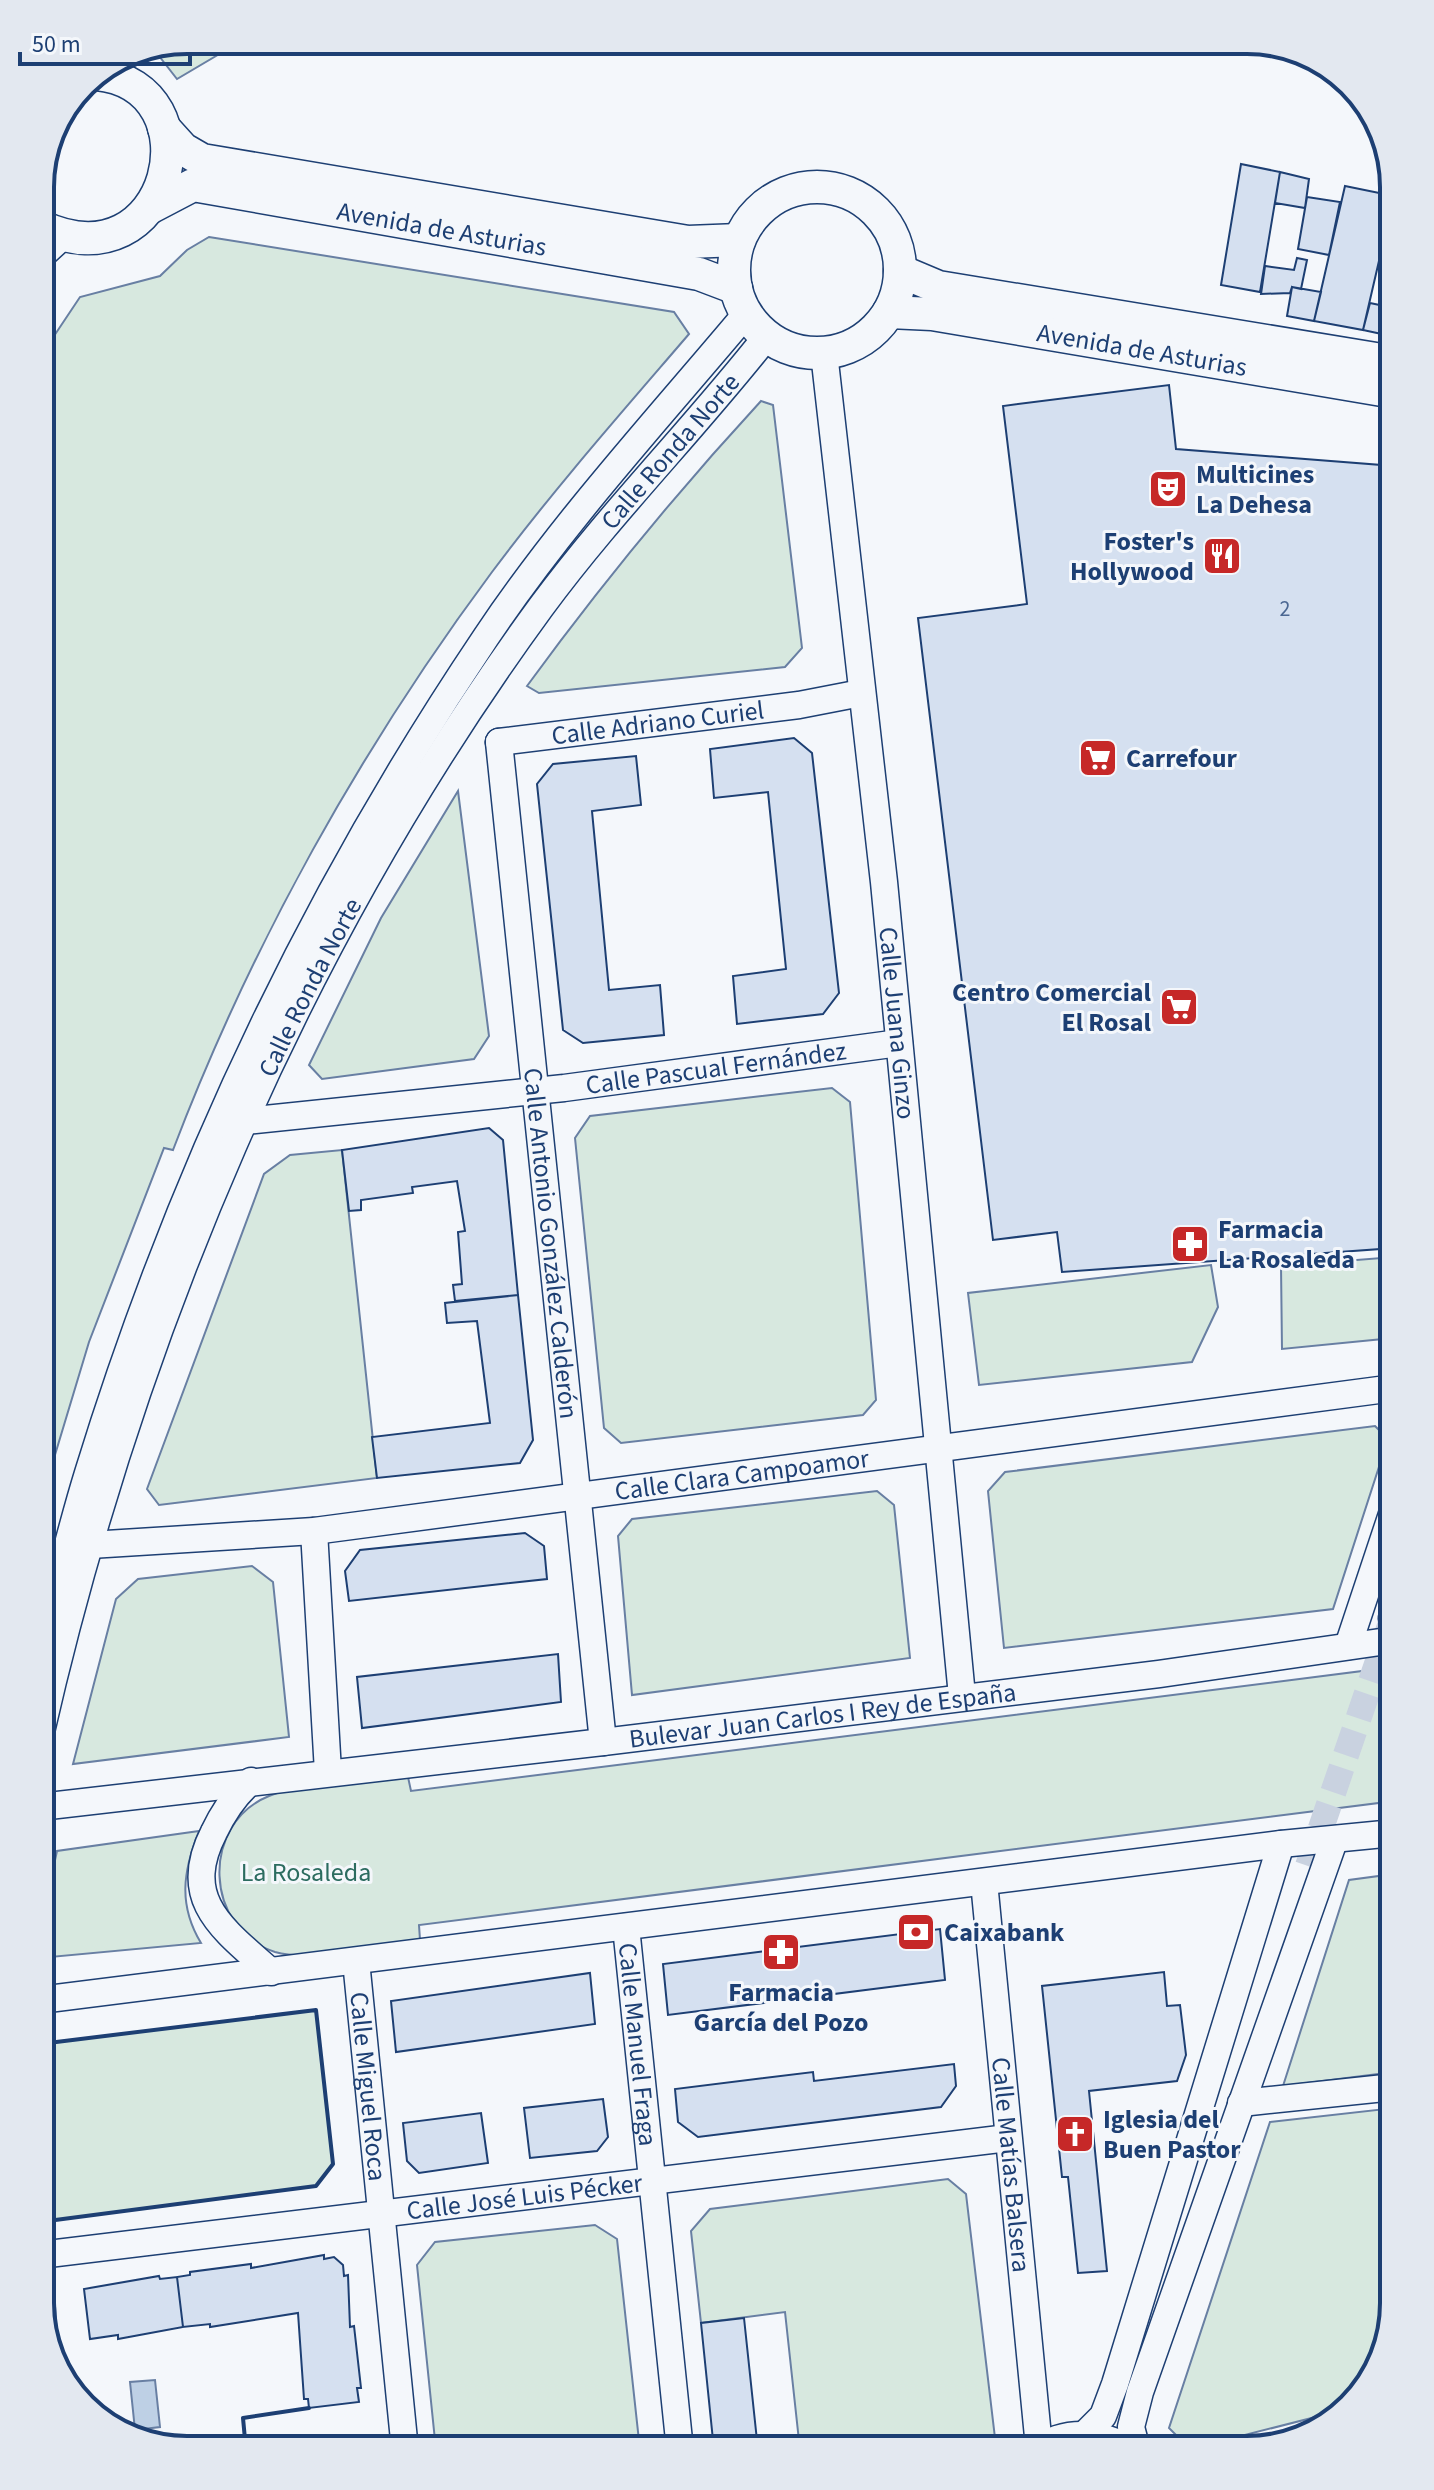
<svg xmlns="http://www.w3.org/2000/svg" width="1434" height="2490" font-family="'Source Sans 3',sans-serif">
<rect width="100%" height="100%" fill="#f4f7fb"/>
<path fill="#d7e8df" stroke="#687fa3" stroke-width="2" d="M 187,40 L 243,40 L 177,79 L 152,47 Z
M 209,237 L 674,312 L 689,334 C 622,412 554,489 492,572 C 361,748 251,945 173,1150 L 164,1148 L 89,1342 L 42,1498 L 40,357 L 80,297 L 160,276 L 187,250 Z
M 761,401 L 773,405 L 802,648 L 785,667 L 539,693 L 527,686 C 600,586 677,492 761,401 Z
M 458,791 L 489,1036 L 474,1059 L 322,1079 L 309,1065 L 381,918 Z
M 832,1088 L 850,1102 L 876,1400 L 863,1415 L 621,1443 L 604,1428 L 575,1138 L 590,1116 Z
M 342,1150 L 377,1478 L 159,1505 L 147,1489 L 264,1174 L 290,1155 Z
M 1394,1257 L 1394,1332 L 1383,1339 L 1282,1349 L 1281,1266 Z
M 1211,1265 L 1218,1307 L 1192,1362 L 979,1385 L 968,1293 Z
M 1375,1426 L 1388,1439 L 1333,1609 L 1004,1648 L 988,1491 L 1005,1472 Z
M 877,1491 L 894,1505 L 910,1658 L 632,1695 L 618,1536 L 632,1519 Z
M 252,1566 L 273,1582 L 289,1737 L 73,1764 L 116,1599 L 138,1579 Z
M 1394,1667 L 1394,1801 L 419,1925 L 420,1940 C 381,1945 312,1963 275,1952 C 204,1929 200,1824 269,1796 C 304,1782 369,1781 408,1777 L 411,1791 Z
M 199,1831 C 183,1871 178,1905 201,1943 L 40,1958 L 40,1929 L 57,1851 Z
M 1394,1874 L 1394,2072 L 1283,2086 L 1349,1880 Z
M 316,2010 L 333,2164 L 316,2186 L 40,2222 L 40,2044 Z
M 1394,2108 L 1394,2304 L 1370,2384 L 1339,2411 L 1190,2449 L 1169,2428 L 1270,2122 Z
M 948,2179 L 966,2194 L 995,2438 L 984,2450 L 800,2450 L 785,2312 L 701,2323 L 691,2231 L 710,2209 Z
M 595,2225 L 617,2239 L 640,2450 L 436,2450 L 417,2265 L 435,2242 Z"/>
<path fill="#bed0e5" stroke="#687fa3" stroke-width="2" d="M 155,2380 L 160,2427 L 135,2430 L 130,2382 Z"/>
<path fill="#d5e0f0" stroke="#1d3f73" stroke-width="2" d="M 1241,164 L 1280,172 L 1260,292 L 1221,285 Z
M 1280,172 L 1309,179 L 1305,208 L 1275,203 Z
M 1345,186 L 1394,196 L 1363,330 L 1314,321 Z
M 1307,197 L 1340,202 L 1329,255 L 1298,249 Z
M 1386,256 L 1394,258 L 1394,283 L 1385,282 L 1381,277 Z
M 1297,258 L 1307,260 L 1301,289 L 1292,287 L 1290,293 L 1261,294 L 1265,266 L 1294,270 Z
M 1292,287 L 1321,292 L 1314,321 L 1287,316 Z
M 1370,303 L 1394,308 L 1391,336 L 1363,330 Z
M 1169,385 L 1176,449 L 1394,466 L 1394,1248 L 1062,1272 L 1057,1232 L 993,1240 L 918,618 L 1027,604 L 1003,406 Z
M 794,738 L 812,753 L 839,993 L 823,1014 L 737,1024 L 733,976 L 786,969 L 768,792 L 714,798 L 710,749 Z
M 636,756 L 641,805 L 592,811 L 609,990 L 660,985 L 664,1035 L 583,1043 L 563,1030 L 537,784 L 553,764 Z
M 489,1128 L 503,1140 L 518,1295 L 455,1301 L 453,1285 L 462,1284 L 458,1232 L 465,1231 L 457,1181 L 412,1187 L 413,1193 L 361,1200 L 361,1210 L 349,1211 L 342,1150 Z
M 518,1295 L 533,1440 L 520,1463 L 377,1478 L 372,1437 L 490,1423 L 477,1321 L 447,1323 L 445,1303 Z
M 525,1533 L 544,1546 L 547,1579 L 349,1601 L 345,1571 L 360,1550 Z
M 558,1654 L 561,1702 L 362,1728 L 357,1677 Z
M 940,1929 L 945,1980 L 668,2015 L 663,1964 Z
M 1164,1972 L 1167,2006 L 1180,2005 L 1186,2055 L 1177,2081 L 1089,2091 L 1107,2271 L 1078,2273 L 1068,2177 L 1062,2177 L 1042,1986 Z
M 590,1973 L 595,2024 L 396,2052 L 391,2001 Z
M 954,2064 L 956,2086 L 941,2107 L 698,2137 L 678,2122 L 675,2089 L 813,2072 L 814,2081 Z
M 603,2099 L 608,2137 L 597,2151 L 530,2158 L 524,2108 Z
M 481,2113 L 488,2163 L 419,2173 L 407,2161 L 403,2123 Z
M 324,2255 L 324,2259 L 334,2257 L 343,2265 L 344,2276 L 348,2275 L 350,2327 L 354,2326 L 361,2388 L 357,2388 L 359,2402 L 309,2408 L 308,2399 L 304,2399 L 298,2313 L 210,2327 L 210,2324 L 183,2327 L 177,2277 L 190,2275 L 190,2272 L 251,2264 L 251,2268 Z
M 159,2276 L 160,2279 L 177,2277 L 183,2327 L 118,2339 L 118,2335 L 90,2339 L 84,2289 Z
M 49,2288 L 51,2306 L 55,2306 L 59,2372 L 40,2303 L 40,2289 Z
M 744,2318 L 758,2450 L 714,2450 L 701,2323 Z"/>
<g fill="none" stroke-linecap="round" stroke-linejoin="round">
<path stroke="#c9d2e0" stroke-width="26" stroke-dasharray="26 13" stroke-linecap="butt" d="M 1308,1866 L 1391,1623"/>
<g stroke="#1d3f73" stroke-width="29">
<g id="minor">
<path d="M 40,257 L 63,236"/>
<path id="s1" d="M 824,353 L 884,882 L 962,1696"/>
<path id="s2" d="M 499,742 L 603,1742"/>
<path id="s3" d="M 499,742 L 799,705 L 861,693"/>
<path id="s4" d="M 245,1121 L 564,1088 L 899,1043"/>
<path d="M 314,1531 L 328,1772"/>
<path id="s5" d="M 90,1545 L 314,1531 L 1394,1388"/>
<path d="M 1392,1618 L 1394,1612"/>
<path d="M 1348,1646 L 1394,1508"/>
<path d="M 40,1651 C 56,1592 70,1531 88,1473 C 179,1177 313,894 486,637 C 563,522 657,420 746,314"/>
<path id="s6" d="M 40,1736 C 132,1333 296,942 541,607 C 611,512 694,429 767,336"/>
<path d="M 251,1781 C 235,1795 223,1813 214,1832 C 179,1900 223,1929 271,1972"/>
<path id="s7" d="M 40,1807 L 603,1742 L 1159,1674 L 1394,1640"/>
<path id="s8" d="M 984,1882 L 1039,2447"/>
<path id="s9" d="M 626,1927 L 680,2450"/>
<path id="s10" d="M 356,1961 L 405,2450"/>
<path d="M 40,2000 L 1281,1844 L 1394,1833"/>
<path d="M 1241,2103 L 1394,2087"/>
<path id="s11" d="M 40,2255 L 1008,2138"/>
<path d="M 1085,2434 L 1103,2416 L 1115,2384 L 1281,1844"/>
<path d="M 1035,2450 C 1065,2429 1101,2431 1131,2450"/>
<path d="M 1137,2450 L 1131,2427 L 1140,2392 L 1334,1841"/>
</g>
</g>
<g stroke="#1d3f73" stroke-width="35">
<g id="major">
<path d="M 164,128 L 183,149 L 202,160 L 688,242 L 739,240"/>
<circle cx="817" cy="270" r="83"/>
<path id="s12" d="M 151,207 L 193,185 L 699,274 L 736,288"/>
<path d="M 40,226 C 172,289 218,86 97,74"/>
<path d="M 900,271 L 938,287 L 1394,362"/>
<path id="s13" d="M 889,312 L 932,314 L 1394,392"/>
</g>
</g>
<use href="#minor" stroke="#f4f7fb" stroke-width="26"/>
<use href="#major" stroke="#f4f7fb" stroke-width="32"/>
<path stroke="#1d3f73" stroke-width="4" d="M 40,2222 L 316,2186 L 333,2164 L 316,2010 L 40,2044
M 246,2450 L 243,2418 L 309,2408"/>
</g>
<defs>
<g id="theatre-square" transform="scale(2)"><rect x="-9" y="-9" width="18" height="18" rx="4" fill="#c62828" stroke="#f4f7fb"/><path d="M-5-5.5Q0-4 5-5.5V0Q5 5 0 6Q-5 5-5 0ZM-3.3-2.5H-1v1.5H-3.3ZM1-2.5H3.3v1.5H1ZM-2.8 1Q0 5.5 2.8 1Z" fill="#fff"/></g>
<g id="restaurant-square" transform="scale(2)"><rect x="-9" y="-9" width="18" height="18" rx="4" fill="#c62828" stroke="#f4f7fb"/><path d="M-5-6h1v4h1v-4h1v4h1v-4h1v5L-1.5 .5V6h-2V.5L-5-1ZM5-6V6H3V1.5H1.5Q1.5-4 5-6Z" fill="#fff"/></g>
<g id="supermarket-square" transform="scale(2)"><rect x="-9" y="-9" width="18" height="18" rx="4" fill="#c62828" stroke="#f4f7fb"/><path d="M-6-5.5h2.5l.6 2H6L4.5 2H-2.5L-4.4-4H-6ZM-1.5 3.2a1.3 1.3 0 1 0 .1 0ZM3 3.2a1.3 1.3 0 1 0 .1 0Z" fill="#fff"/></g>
<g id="pharmacy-square" transform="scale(2)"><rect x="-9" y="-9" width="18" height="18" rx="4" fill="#c62828" stroke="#f4f7fb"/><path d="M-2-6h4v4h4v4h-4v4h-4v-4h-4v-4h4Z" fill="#fff"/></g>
<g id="bank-square" transform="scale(2)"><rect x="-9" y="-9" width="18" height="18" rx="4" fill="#c62828" stroke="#f4f7fb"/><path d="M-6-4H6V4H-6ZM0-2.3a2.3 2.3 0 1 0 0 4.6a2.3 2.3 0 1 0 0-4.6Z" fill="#fff"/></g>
<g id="church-square" transform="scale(2)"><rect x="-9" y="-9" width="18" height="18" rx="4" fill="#c62828" stroke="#f4f7fb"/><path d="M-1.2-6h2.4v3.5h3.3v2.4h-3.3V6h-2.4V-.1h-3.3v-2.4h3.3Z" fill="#fff"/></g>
</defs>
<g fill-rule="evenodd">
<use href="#theatre-square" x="1168" y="489"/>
<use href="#restaurant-square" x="1222" y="556"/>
<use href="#supermarket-square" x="1098" y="758"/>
<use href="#supermarket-square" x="1179" y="1007"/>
<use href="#pharmacy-square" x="1190" y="1244"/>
<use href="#bank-square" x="916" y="1932"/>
<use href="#pharmacy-square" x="781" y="1952"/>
<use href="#church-square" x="1075" y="2134"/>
</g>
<g text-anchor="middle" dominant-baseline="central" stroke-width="6" stroke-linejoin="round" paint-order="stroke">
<g font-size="22" fill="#4b6792">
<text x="1285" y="609">2</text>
</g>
<g font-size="26" fill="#1d3f73" stroke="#f4f7fb">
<text stroke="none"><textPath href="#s12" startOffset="300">Avenida de Asturias</textPath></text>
<text stroke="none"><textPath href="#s13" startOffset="256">Avenida de Asturias</textPath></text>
<text stroke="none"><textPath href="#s6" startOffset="1446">Calle Ronda Norte</textPath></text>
<text stroke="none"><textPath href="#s3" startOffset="160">Calle Adriano Curiel</textPath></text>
<text stroke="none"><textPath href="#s6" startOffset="798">Calle Ronda Norte</textPath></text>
<text stroke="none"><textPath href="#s1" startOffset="674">Calle Juana Ginzo</textPath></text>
<text stroke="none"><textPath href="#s4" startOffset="474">Calle Pascual Fernández</textPath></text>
<text stroke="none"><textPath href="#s2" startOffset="504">Calle Antonio González Calderón</textPath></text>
<text stroke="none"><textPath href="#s5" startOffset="656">Calle Clara Campoamor</textPath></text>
<text stroke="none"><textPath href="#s7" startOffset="788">Bulevar Juan Carlos I Rey de España</textPath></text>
<text stroke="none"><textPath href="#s9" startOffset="118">Calle Manuel Fraga</textPath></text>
<text stroke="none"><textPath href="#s10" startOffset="126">Calle Miguel Roca</textPath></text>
<text stroke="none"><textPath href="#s8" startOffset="284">Calle Matías Balsera</textPath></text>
<text stroke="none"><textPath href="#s11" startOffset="488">Calle José Luis Pécker</textPath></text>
</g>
<g font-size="26" font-weight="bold" fill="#1d3f73" stroke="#f4f7fb" text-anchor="start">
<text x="1196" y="474">Multicines<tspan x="1196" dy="30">La Dehesa</tspan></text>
<text x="1194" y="541" text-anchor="end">Foster's<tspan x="1194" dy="30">Hollywood</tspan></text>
<text x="1126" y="758">Carrefour</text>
<text x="1151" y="992" text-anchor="end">Centro Comercial<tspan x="1151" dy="30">El Rosal</tspan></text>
<text x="1218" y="1229">Farmacia<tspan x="1218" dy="30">La Rosaleda</tspan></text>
<text x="944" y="1932">Caixabank</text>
<text x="781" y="1992" text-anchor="middle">Farmacia<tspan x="781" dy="30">García del Pozo</tspan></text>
<text x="1103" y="2119">Iglesia del<tspan x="1103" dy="30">Buen Pastor</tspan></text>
</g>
<g font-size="26" fill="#2c6c60" stroke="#f4f7fb">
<text x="306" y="1872">La Rosaleda</text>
</g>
</g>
<path d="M0 0H1434V2490H0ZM187 54H1247A133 133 0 0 1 1380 187V2303A133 133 0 0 1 1247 2436H187A133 133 0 0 1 54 2303V187A133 133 0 0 1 187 54Z" fill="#e3e8f0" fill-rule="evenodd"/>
<path fill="none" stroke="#1d3f73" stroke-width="4" d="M187 54H1247A133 133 0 0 1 1380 187V2303A133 133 0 0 1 1247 2436H187A133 133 0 0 1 54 2303V187A133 133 0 0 1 187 54Z"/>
<path d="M20 52v12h170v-12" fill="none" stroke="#1d3f73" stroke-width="4"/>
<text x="32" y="52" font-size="24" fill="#1d3f73" stroke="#f4f7fb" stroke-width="6" paint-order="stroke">50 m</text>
</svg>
